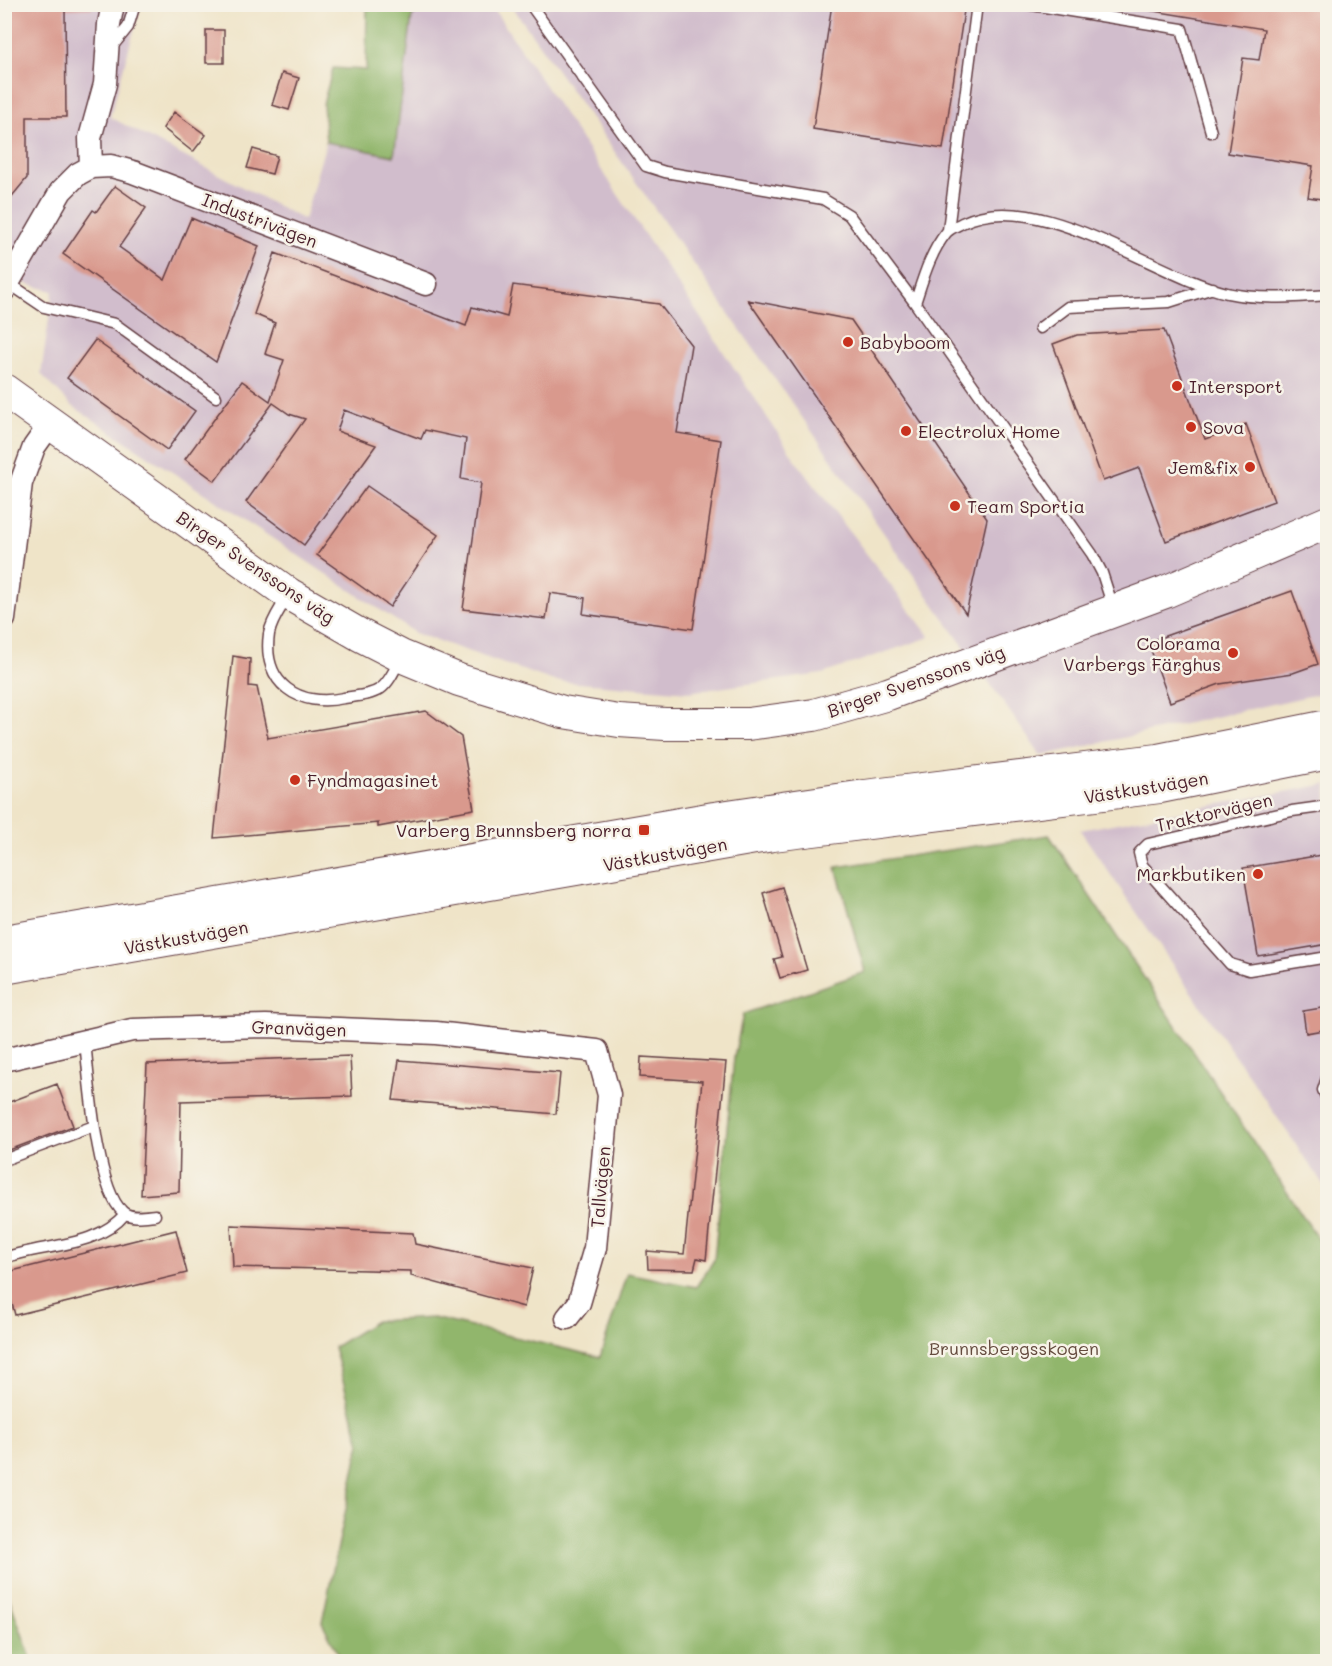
<svg xmlns="http://www.w3.org/2000/svg" width="1332" height="1666" font-family="Mali,sans-serif">
<rect width="100%" height="100%" fill="#f7f3e8"/>
<filter id="ink" filterUnits="userSpaceOnUse"><feTurbulence type="fractalNoise" baseFrequency=".0167" numOctaves="2"/><feDisplacementMap in="SourceGraphic" scale="12" xChannelSelector="R" yChannelSelector="G"/><feConvolveMatrix kernelMatrix="1 2 1 2 8 2 1 2 1" color-interpolation-filters="sRGB"/></filter>
<filter id="wash" filterUnits="userSpaceOnUse"><feTurbulence type="fractalNoise" baseFrequency=".008" numOctaves="4" result="noise"/><feDisplacementMap in="SourceGraphic" scale="24" xChannelSelector="R" yChannelSelector="G"/><feGaussianBlur stdDeviation="1.35" result="paint"/><feColorMatrix in="noise" values="0 0 0 0 0 0 0 0 0 0 0 0 0 0 0 0 0 1.4 0 .05"/><feComposite in="paint" operator="in"/></filter>
<g filter="url(#wash)">
<rect width="100%" height="100%" fill="#efe4c8"/>
<path fill="#d1bdcc" d="M 4,5 L 141,5 L 110,117 L 304,220 L 326,142 L 394,156 L 412,16 L 423,5 L 491,5 L 799,465 L 930,637 L 822,674 L 689,692 L 554,681 L 415,633 L 71,405 L 41,374 L 53,291 L 5,278 Z
M 511,5 L 1327,5 L 1327,692 L 1041,756 Z
M 1327,784 L 1327,1190 L 1080,830 Z"/>
<path fill="#91b66c" stroke="#6e6a4c" stroke-width="1.5" d="M 367,5 L 423,5 L 412,16 L 394,156 L 326,142 L 323,104 L 333,68 L 366,70 Z
M 1049,835 L 1327,1252 L 1327,1661 L 342,1661 L 322,1622 L 360,1443 L 334,1347 L 376,1321 L 433,1318 L 600,1357 L 627,1273 L 696,1287 L 714,1260 L 734,1058 L 743,1014 L 865,972 L 836,867 Z
M 5,1587 L 32,1661 L 5,1661 Z"/>
<g id="blocks">
<path fill="#d9998d" d="M 4,4 L 93,4 L 92,8 L 65,9 L 66,117 L 27,117 L 27,178 L 4,206 Z
M 832,4 L 965,4 L 943,149 L 813,129 Z
M 1111,4 L 1328,4 L 1328,200 L 1308,197 L 1313,166 L 1228,153 L 1243,58 L 1259,60 L 1264,29 Z
M 206,30 L 224,30 L 224,63 L 206,63 Z
M 282,73 L 299,78 L 289,110 L 272,105 Z
M 174,112 L 206,135 L 193,152 L 163,128 Z
M 253,149 L 277,156 L 272,174 L 247,168 Z
M 115,186 L 146,208 L 119,247 L 165,280 L 191,218 L 259,246 L 216,362 L 63,254 L 93,210 L 96,212 Z
M 275,253 L 466,326 L 472,307 L 507,317 L 513,285 L 659,304 L 691,345 L 677,433 L 721,440 L 693,629 L 583,614 L 585,598 L 550,593 L 546,619 L 463,609 L 481,483 L 461,479 L 466,439 L 425,430 L 421,439 L 344,410 L 337,431 L 376,445 L 304,545 L 246,502 L 305,419 L 289,414 L 273,403 L 215,481 L 185,459 L 242,381 L 270,401 L 284,360 L 265,354 L 275,323 L 254,314 Z
M 748,300 L 851,320 L 987,519 L 966,614 Z
M 1164,330 L 1205,439 L 1246,424 L 1274,501 L 1166,541 L 1139,468 L 1103,481 L 1053,344 L 1077,335 Z
M 95,340 L 195,411 L 167,450 L 67,378 Z
M 367,486 L 438,535 L 390,607 L 317,555 Z
M 1292,591 L 1318,664 L 1293,673 L 1220,684 L 1170,702 L 1148,642 Z
M 233,656 L 250,659 L 249,686 L 257,687 L 268,738 L 426,711 L 461,737 L 474,809 L 378,827 L 378,823 L 214,838 Z
M 1328,854 L 1328,944 L 1258,956 L 1243,868 Z
M 782,887 L 807,970 L 780,978 L 774,959 L 782,957 L 763,893 Z
M 1328,1007 L 1328,1029 L 1306,1033 L 1303,1011 Z
M 350,1056 L 352,1096 L 181,1101 L 179,1192 L 141,1195 L 147,1064 Z
M 641,1057 L 726,1062 L 706,1260 L 697,1258 L 694,1270 L 648,1269 L 647,1251 L 684,1254 L 702,1081 L 640,1077 Z
M 399,1060 L 560,1073 L 556,1114 L 393,1100 Z
M 57,1084 L 73,1126 L 4,1152 L 4,1104 Z
M 231,1225 L 413,1233 L 415,1244 L 533,1268 L 524,1307 L 411,1276 L 411,1271 L 233,1267 Z
M 176,1230 L 187,1273 L 15,1315 L 4,1273 Z"/>
</g>
</g>
<g filter="url(#ink)">
<use href="#blocks" fill-opacity="0" stroke="#633d43" stroke-width="1.5"/>
<g fill="none" stroke-linecap="round" stroke-linejoin="round">
<g stroke="#633d43" stroke-width="13">
<path id="lane" d="M 530,4 L 646,166 L 665,172 L 823,199 L 849,215 L 915,303
M 1026,4 L 1182,29 L 1211,132
M 111,48 L 128,27 L 135,4
M 948,230 L 977,4
M 7,282 L 44,307 L 115,324 L 216,397
M 1040,328 L 1068,307 L 1169,302 L 1213,288
M 287,597 C 281,608 271,621 269,634 C 262,684 299,708 344,698 C 355,696 370,696 380,689 C 389,683 395,669 400,659
M 1113,607 L 1102,573 L 1092,554 L 915,303 C 923,279 930,253 946,233 C 950,228 957,226 962,223 C 1037,185 1154,276 1227,293 C 1259,300 1296,297 1328,295
M 1328,806 L 1292,811 L 1148,844 L 1139,853 L 1142,865 L 1230,964 L 1249,970 L 1328,957
M 85,1041 C 89,1078 96,1189 123,1212 C 131,1219 145,1216 155,1215
M 1328,1075 L 1323,1090 L 1328,1101
M 4,1160 L 94,1126
M 4,1258 C 44,1244 97,1248 125,1214"/>
</g>
<g stroke="#633d43" stroke-width="25">
<path id="street" d="M 91,167 L 111,166 L 133,172 L 426,284
M 4,290 L 61,191 L 78,174 L 91,167 L 90,138 L 105,84 L 109,24 L 113,4
M 4,619 L 21,483 L 34,447 L 51,423
M 4,1060 L 132,1030 L 266,1026 L 436,1033 L 597,1051 L 609,1095 L 595,1248 L 579,1303 L 567,1318"/>
</g>
<g stroke="#633d43" stroke-width="34">
<path id="secondary" d="M 4,390 L 289,594 L 360,635 L 401,656 L 459,680 L 563,712 L 619,721 L 665,724 L 748,724 L 814,715 L 888,694 L 1165,592 L 1328,522
M 4,941 L 714,818 L 865,796 L 1158,760 L 1328,726
M 4,968 L 773,835 L 1160,787 L 1328,753"/>
</g>
<use href="#lane" stroke="#fff" stroke-width="10"/>
<use href="#street" stroke="#fff" stroke-width="22"/>
<use href="#secondary" stroke="#fff" stroke-width="32"/>
</g>
</g>
<g fill="#c8321e" stroke="#f7f3e8" stroke-width="2">
<circle cx="848" cy="342" r="6"/>
<circle cx="1177" cy="386" r="6"/>
<circle cx="1191" cy="427" r="6"/>
<circle cx="906" cy="431" r="6"/>
<circle cx="1250" cy="467" r="6"/>
<circle cx="955" cy="506" r="6"/>
<circle cx="1233" cy="653" r="6"/>
<circle cx="295" cy="780" r="6"/>
<rect x="638" y="824" width="12" height="12" rx="3"/>
<circle cx="1258" cy="874" r="6"/>
</g>
<g text-anchor="middle" dominant-baseline="central" stroke-width="5" stroke-linejoin="round" paint-order="stroke">
<g font-size="18" fill="#4a1f2b" stroke="#f7f3e8">
<text transform="translate(260 220) rotate(21)">Industrivägen</text>
<text transform="translate(256 567) rotate(34)">Birger Svenssons väg</text>
<text transform="translate(916 681) rotate(-19)">Birger Svenssons väg</text>
<text transform="translate(1146 787) rotate(-9)">Västkustvägen</text>
<text transform="translate(1214 812) rotate(-13)">Traktorvägen</text>
<text transform="translate(665 854) rotate(-10)">Västkustvägen</text>
<text transform="translate(186 937) rotate(-10)">Västkustvägen</text>
<text transform="translate(299 1028) rotate(2)">Granvägen</text>
<text transform="translate(600 1187) rotate(-85)">Tallvägen</text>
</g>
<g font-size="18" fill="#4a1f2b" stroke="#f7f3e8" text-anchor="start">
<text x="860" y="342">Babyboom</text>
<text x="1189" y="386">Intersport</text>
<text x="1203" y="427">Sova</text>
<text x="918" y="431">Electrolux Home</text>
<text x="1238" y="467" text-anchor="end">Jem&amp;fix</text>
<text x="967" y="506">Team Sportia</text>
<text x="1221" y="643" text-anchor="end">Colorama<tspan x="1221" dy="21">Varbergs Färghus</tspan></text>
<text x="307" y="780">Fyndmagasinet</text>
<text x="632" y="830" text-anchor="end">Varberg Brunnsberg norra</text>
<text x="1246" y="874" text-anchor="end">Markbutiken</text>
</g>
<g font-size="18" fill="#654c3f" stroke="#f7f3e8">
<text x="1014" y="1348">Brunnsbergsskogen</text>
</g>
</g>
<rect width="1332" height="1666" fill="none" stroke="#f7f3e8" stroke-width="24"/>
</svg>
